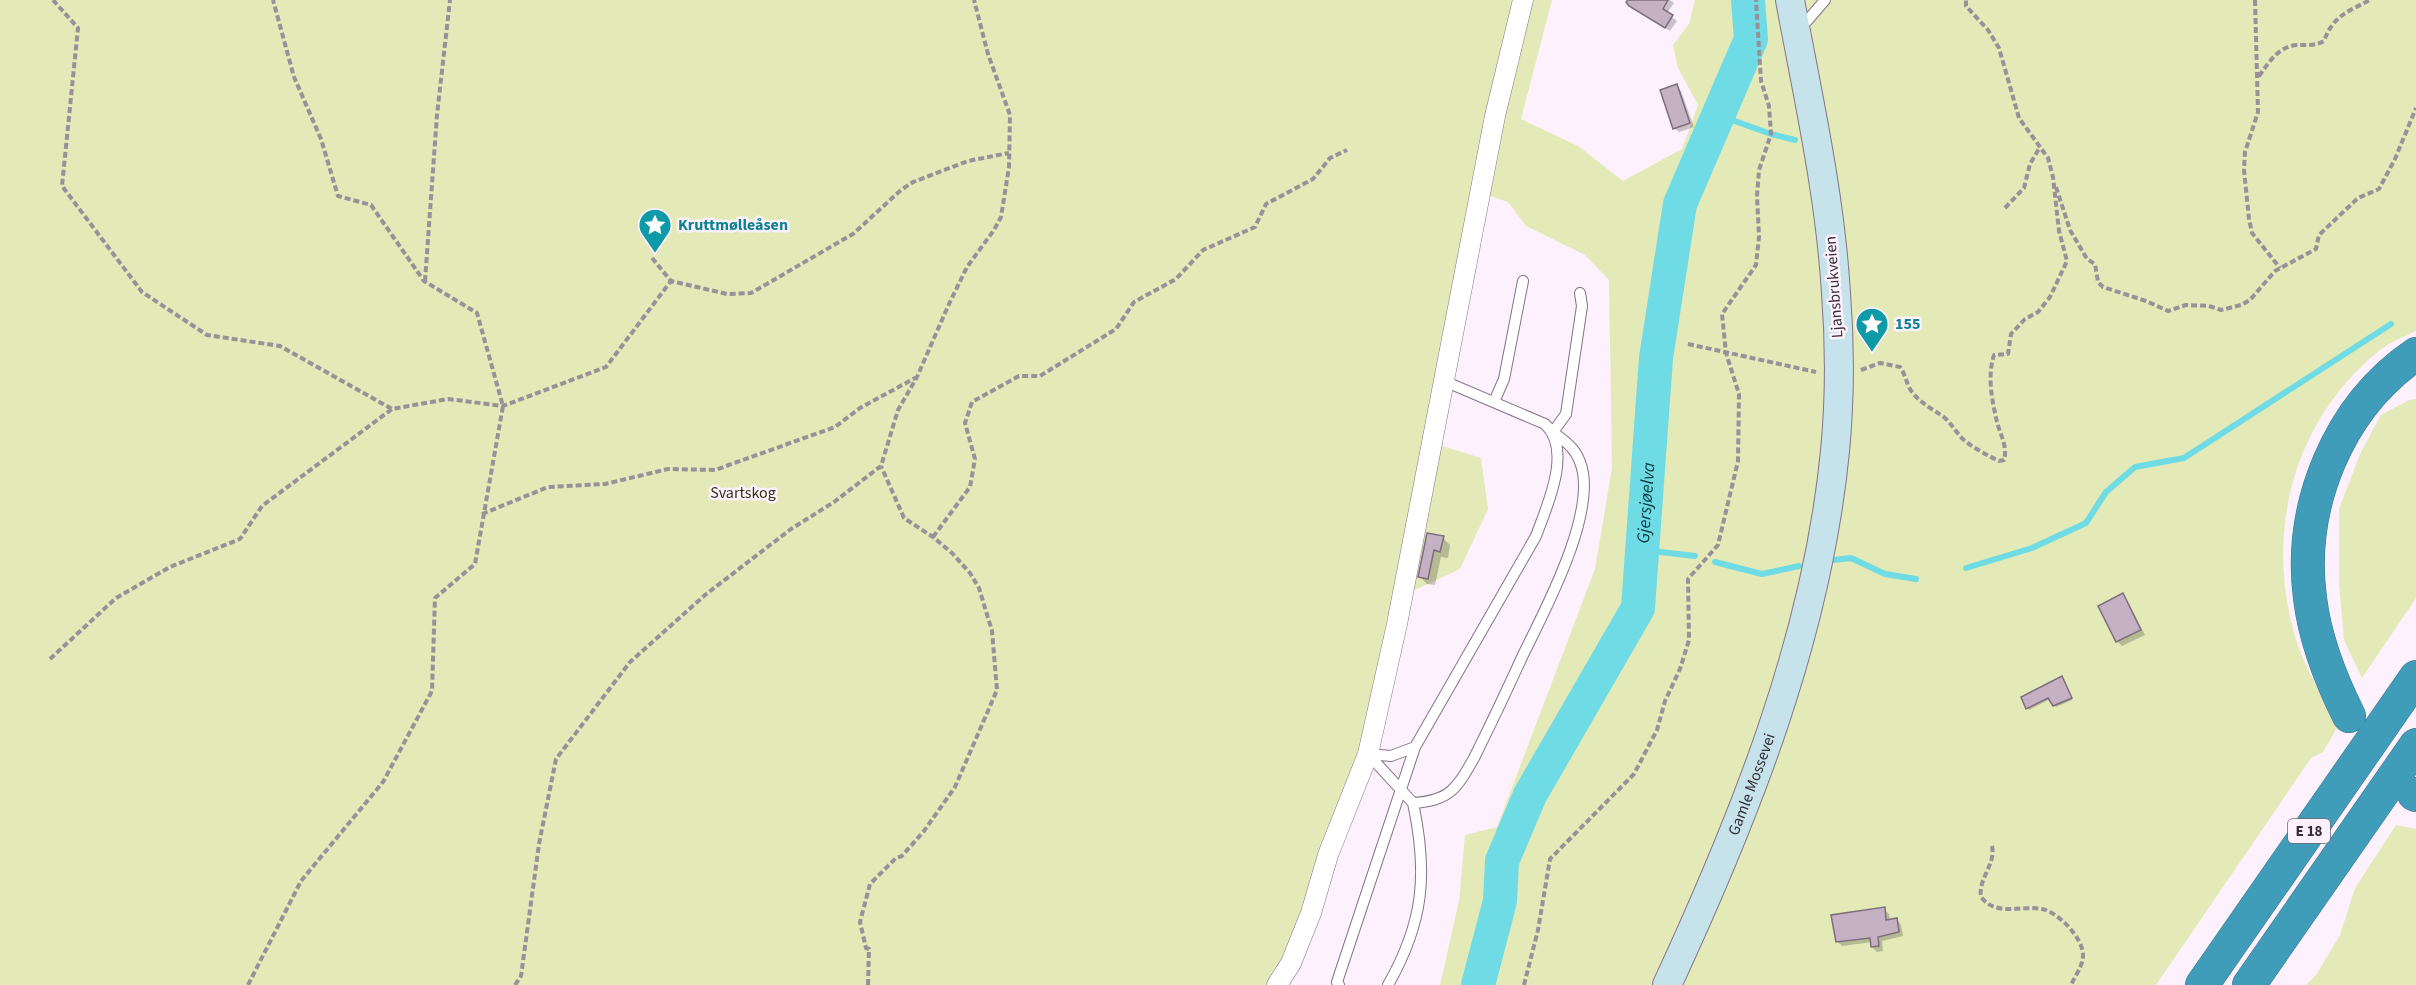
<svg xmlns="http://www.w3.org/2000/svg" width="2416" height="985" font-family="'Source Sans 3',sans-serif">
<rect width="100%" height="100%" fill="#fdf1fd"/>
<path fill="#e3e9b7" d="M 0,0 L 1552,0 L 1521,119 L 1578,146 L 1623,181 L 1682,149 L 1698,105 L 1678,68 L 1673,45 L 1689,24 L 1695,0 L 2416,0 L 2416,331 C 2404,337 2390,342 2380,350 C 2292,421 2264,534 2296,640 C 2306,671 2324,698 2338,726 L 2323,752 L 2311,758 L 2156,985 L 1440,985 L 1459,901 L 1465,835 L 1497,827 L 1595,569 L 1612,468 L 1609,280 L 1585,255 L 1526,226 L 1508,202 L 1487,195 L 1442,446 L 1481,458 L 1488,509 L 1460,569 L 1413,591 L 1296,973 L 1290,985 L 0,985 Z
M 2416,399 L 2416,598 L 2362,678 L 2344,640 L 2339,584 L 2339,509 L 2360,454 L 2381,415 L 2409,400 Z
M 2396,825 L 2416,829 L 2416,985 L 2306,985 L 2316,975 L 2340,935 L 2355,888 Z"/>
<path fill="#0003" d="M 1629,0 L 1670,0 L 1674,3 L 1667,13 L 1677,21 L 1670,31 L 1633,7 Z
M 1677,86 L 1681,91 L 1694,127 L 1679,132 L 1674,128 Z
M 1428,534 L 1443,538 L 1450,545 L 1448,558 L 1441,557 L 1435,585 L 1427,584 L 1419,576 Z
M 2123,595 L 2127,600 L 2145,635 L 2122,646 L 2117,641 L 2100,606 Z
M 2063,680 L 2072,700 L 2056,707 L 2050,699 L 2029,710 L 2028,708 Z
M 1884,909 L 1889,914 L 1890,921 L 1897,920 L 1901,925 L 1903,936 L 1882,941 L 1883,951 L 1877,952 L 1872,947 L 1872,942 L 1842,946 L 1837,941 Z"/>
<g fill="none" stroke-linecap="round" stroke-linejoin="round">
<path stroke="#6fdbe5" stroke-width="6" d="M 1718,115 L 1771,134 L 1795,140
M 1643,550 L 1695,556
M 1834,560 L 1851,558 L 1885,574 L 1916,579
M 1715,562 L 1762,574 L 1799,566
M 1966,568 L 2032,548 L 2086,523 L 2106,492 L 2135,467 L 2184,458 L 2391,324"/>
<path stroke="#6fdbe5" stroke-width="34" id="s1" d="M 1478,985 L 1500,901 L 1502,861 L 1530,795 L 1638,608 L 1656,358 L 1680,204 L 1751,39 L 1748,0"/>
</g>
<path fill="#c4b2c4" stroke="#7e6d7d" stroke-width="1.5" d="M 1628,0 L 1668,0 L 1663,9 L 1673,15 L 1665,28 L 1629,6 L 1626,2 Z
M 1677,84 L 1690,123 L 1673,129 L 1660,90 Z
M 1427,533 L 1444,536 L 1440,552 L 1434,550 L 1428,579 L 1418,577 Z
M 2123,593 L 2141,630 L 2116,642 L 2098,606 Z
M 2062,676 L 2072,698 L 2053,706 L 2048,698 L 2026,709 L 2021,697 Z
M 1885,907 L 1886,920 L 1897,918 L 1899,932 L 1878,937 L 1879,946 L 1871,947 L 1870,938 L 1836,942 L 1831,915 Z"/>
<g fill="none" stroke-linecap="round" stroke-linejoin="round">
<g stroke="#857485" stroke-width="12">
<path id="lane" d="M 1798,27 L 1807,21 L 1825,0
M 1494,402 L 1504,379 L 1523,281
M 1368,754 L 1413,803 C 1450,801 1457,788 1474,758 C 1491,724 1507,690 1523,655 C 1545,610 1599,510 1580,462 C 1575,448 1565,441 1553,432 L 1566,414 L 1582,306 L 1580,293
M 1368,754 L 1391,756 L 1415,747 L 1536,536 C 1547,506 1573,450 1545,424 L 1444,381
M 1339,985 L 1337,982 L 1415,747
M 1388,985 C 1424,922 1428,873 1413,803"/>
</g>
<g stroke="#857485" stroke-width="21">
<path id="street" d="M 1277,985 L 1291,963 L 1311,913 L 1328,855 L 1368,754 L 1397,624 L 1495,116 L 1523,0"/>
</g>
<g stroke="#857485" stroke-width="30">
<g id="secondary">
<path id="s2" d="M 1667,985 C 1745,817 1817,637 1835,451 C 1840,399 1840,345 1836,293 C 1830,194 1808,97 1790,0"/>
</g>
</g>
<g stroke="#3c768b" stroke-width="34">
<path id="highway" d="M 2349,716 C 2330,678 2315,640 2310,598 C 2298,506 2338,407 2416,354
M 2414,794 L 2416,795
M 2202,985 L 2416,677
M 2249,985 L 2416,745"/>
</g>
<path stroke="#999099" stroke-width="4" stroke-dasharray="6 3" stroke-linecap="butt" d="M 53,0 L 78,28 L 62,186 L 142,292 L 207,335 L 280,346 L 392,409
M 2255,0 L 2258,112 L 2245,152 L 2244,170 L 2249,219 L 2252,233 L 2280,268
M 2259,76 C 2267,65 2276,50 2291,46 C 2304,43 2311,48 2324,41 C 2333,16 2347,12 2370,0
M 2056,187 L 2070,230 L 2087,259 L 2095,264 L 2098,282 L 2103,287 L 2146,301 L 2168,311 L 2186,305 L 2209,306 L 2221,310 L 2241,305 L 2250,300 L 2275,271 L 2316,249 L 2319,235 L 2358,198 L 2379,189 L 2395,159 L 2416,108
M 2005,208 L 2024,188 L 2030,164 L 2040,147
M 652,258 L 671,281 L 727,294 L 751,293 L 853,234 L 901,190 L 913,182 L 968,161 L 1009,153
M 425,281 L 437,115 L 450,0
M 1688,344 L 1816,372
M 1861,370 L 1880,363 L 1900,367 C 1906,375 1906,384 1912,392 C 1921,404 1933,409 1945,418 C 1951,424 1955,430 1960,436 C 1967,445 1989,456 1999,461 L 2004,460 C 2008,447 2000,434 1997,422 C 1992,400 1987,377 1994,355 L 2008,354 L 2011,334 L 2025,319 L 2038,312 L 2050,297 L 2067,261 L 2059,231 L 2053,177 L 2048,158 L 2019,118 L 1999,48 L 1988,30 L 1966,6 L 1966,0
M 482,514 L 548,487 L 605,484 L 668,469 L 715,470 L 835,427 L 860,408 L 917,377
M 933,537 L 970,487 L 975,459 L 965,423 L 972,402 L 1019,376 L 1040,376 L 1116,329 L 1134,302 L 1176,279 L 1203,250 L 1255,227 L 1266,204 L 1313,179 L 1330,158 L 1347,150
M 50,659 L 116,598 L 170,567 L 240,539 L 262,506 L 392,409 L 448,399 L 503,406 L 606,367 L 671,281
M 1992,846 C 1996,865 1978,878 1981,897 C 1996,917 2021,905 2042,909 C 2058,912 2083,938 2083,955 C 2083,966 2075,976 2071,985
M 248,985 L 301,881 L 383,782 L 432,691 L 435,598 L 475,564 L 503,406 L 477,313 L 424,281 L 371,205 L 338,196 L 321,139 L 294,77 L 273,0
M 515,985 L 521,976 L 539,844 L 556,759 L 630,662 L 705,595 L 791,529 L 834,502 L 881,466 L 898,410 L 917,377 L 949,304 L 967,267 L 994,230 L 1001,217 L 1009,167 L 1010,115 L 988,54 L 974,0
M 868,985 L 869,949 L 866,948 L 860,922 L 870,884 L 896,858 L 902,856 L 924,831 L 955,787 L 997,690 L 992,631 L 979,588 L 970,573 L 952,553 L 933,537 L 904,518 L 881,466
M 1524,985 L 1538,930 L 1550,859 L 1634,774 L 1657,730 L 1665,701 L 1680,669 L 1689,640 L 1688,579 L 1718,545 L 1738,461 L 1739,394 L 1726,353 L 1722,314 L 1756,265 L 1759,237 L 1757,196 L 1759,170 L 1771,134 L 1769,106 L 1761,81 L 1756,0"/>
<use href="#lane" stroke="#fff" stroke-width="10"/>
<use href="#street" stroke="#fff" stroke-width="20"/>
<use href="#secondary" stroke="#c6e2ea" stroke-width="28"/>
<use href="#highway" stroke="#409dba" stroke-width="33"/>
</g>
<defs>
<g id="sight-pin" transform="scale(1.725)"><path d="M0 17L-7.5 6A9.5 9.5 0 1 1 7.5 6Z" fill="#0f9aa8" stroke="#fdf1fd"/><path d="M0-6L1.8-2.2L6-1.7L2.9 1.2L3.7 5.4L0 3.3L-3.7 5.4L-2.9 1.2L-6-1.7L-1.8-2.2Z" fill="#fff"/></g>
</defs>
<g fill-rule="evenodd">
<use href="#sight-pin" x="655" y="225"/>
<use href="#sight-pin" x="1872" y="324"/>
</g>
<g text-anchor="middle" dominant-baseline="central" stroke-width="5" stroke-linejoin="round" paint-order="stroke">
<rect fill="#fdf1fd" stroke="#706870" stroke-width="1.5" x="2288" y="819" width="42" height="24" rx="4.5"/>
<g font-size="15" font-weight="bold" fill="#342d34">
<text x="2309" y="831">E 18</text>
</g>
<g font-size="16" font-weight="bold" fill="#0d838f" stroke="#fdf1fd" text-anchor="start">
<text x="678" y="225">Kruttmølleåsen</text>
<text x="1895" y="324">155</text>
</g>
<g font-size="16" fill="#342d34" stroke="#fdf1fd">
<text transform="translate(1834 287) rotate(-94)">Ljansbrukveien</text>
<text stroke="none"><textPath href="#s2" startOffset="218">Gamle Mossevei</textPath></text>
</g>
<g font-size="16" fill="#313412" stroke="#fdf1fd">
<text x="743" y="493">Svartskog</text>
</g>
<g font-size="18" font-style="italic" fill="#02383d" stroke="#fdf1fd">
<text stroke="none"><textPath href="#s1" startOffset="520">Gjersjøelva</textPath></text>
</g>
</g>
</svg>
